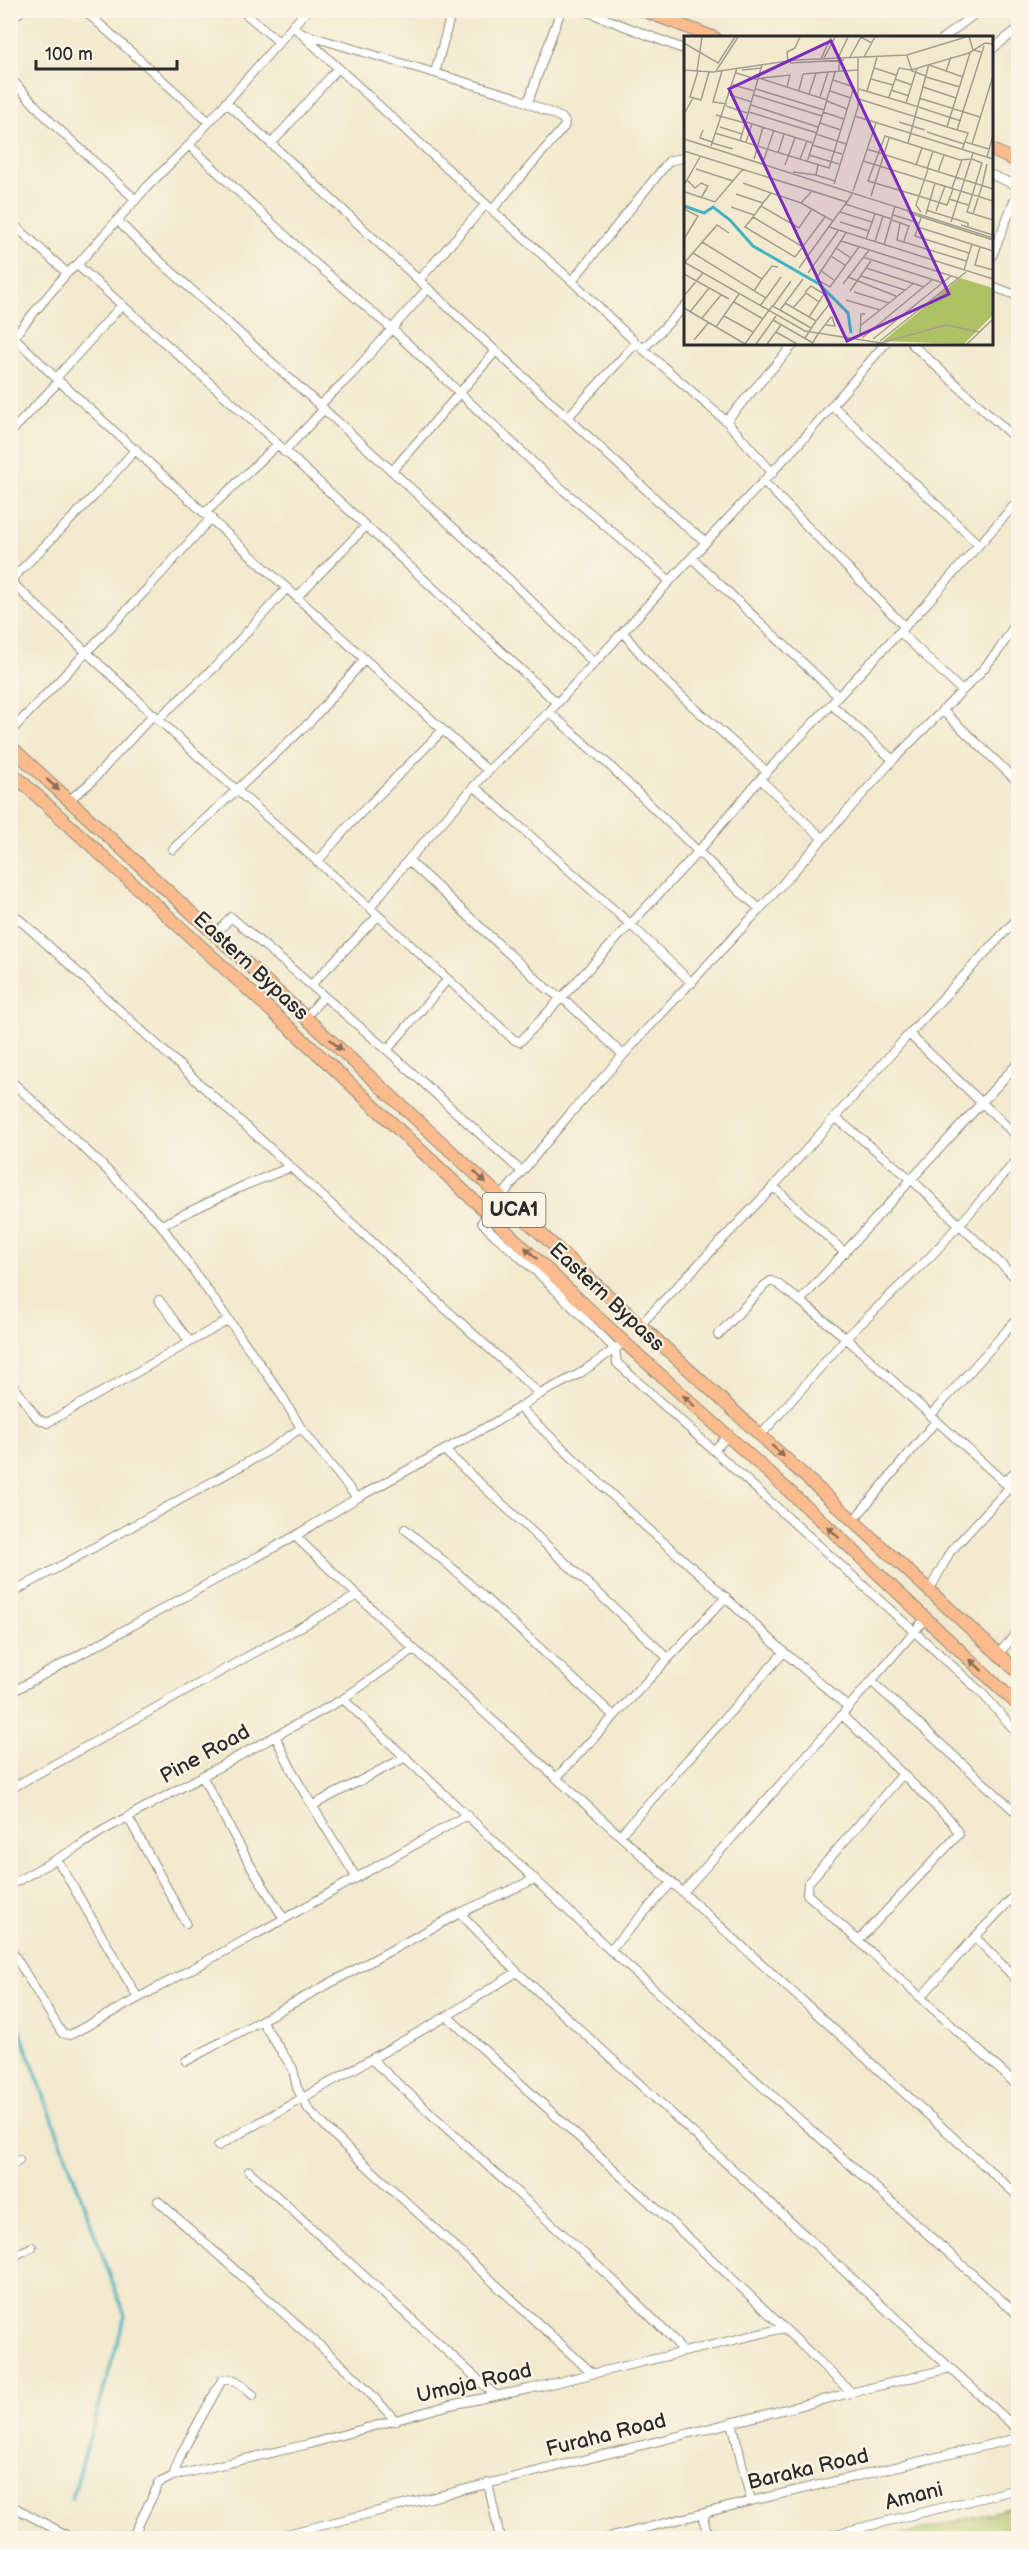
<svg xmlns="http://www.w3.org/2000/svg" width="1029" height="2549" font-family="'Balsamiq Sans',sans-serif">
<rect width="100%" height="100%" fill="#fcf5e5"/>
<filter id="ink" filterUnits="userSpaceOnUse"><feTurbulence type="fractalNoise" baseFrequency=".0167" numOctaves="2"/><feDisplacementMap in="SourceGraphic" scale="12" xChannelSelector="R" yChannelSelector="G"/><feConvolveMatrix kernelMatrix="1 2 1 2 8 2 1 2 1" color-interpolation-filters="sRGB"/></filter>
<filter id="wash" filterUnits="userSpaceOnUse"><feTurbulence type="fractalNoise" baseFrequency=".008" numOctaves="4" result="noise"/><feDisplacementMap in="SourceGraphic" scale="24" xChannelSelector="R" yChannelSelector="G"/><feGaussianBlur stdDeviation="1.35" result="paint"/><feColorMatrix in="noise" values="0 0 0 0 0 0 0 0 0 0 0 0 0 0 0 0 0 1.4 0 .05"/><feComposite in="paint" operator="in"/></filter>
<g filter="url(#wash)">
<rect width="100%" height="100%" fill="#f2e9ce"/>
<path fill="#afc165" stroke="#6d7648" stroke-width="1.5" d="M 1018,2506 L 1018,2538 L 889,2538 Z"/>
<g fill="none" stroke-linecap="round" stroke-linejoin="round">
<path stroke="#44b2c1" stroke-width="3" d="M 10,2003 L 125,2316 L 72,2499"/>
</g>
</g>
<g filter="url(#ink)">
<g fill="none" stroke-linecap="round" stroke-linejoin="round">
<g stroke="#8e8a7c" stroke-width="10">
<path id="minor" d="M 84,10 L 209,122
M 241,10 L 279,42
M 583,10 L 686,50
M 10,20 L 22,10
M 294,27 L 492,210 L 572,281 L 636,343 L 726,421 L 773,473
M 303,34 L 512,96 L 562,118 L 565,122 L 564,127 L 492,210
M 943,38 L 980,10
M 992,49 L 1018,29
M 435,73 L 452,10
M 10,78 L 51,122 L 136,200
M 226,102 L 682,523 L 706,542 L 805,437 L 885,344
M 528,102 L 561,10
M 272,143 L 338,68
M 189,145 L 308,257 L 392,329 L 554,482 L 670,581
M 992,175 L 1018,186
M 117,220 L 140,243 L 392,471 L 510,580 L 593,662
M 10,221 L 67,273
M 992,256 L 1018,191
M 77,265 L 255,423 L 557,703
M 419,280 L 486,204
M 572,281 L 669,161 L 682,158 L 686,159
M 992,286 L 1018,296
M 14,337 L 59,381 L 488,771
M 11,340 L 67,273 L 77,265 L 147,187 L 189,145 L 307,10
M 912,344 L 1018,441
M 643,349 L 686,305
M 56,378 L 122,305
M 320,405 L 353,373 L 428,288
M 832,405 L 979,545
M 569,416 L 636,343
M 726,421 L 794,344
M 10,433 L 59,381
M 284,452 L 324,409
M 392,471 L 496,351
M 764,482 L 905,627
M 206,512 L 277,445
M 692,558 L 838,696
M 10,581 L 198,756 L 370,908 L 513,1039 L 520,1042 L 698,852 L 760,779 L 928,602 L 1018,501
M 10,581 L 96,494 L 136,449
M 297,597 L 365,527
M 623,632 C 660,683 720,729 767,772
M 900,632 L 962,691
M 831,704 L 893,760
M 942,710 L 1018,782
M 549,712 L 609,765 L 739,891 L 760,909
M 158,719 L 216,666 L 287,588
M 10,732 L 148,588 L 212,517
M 760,779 L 823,839
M 474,786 L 630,924 L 692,983
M 69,800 L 89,784 L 153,715
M 173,849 L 311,721 L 364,660
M 408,860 L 546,988 L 567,1002 L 623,1055
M 317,862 L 351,823 L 443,730
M 370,908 L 408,860 L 488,771 L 549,712 L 706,542
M 10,911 C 188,1071 362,1235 540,1394 L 579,1374 L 615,1349 L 539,1274 L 488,1229 L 482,1222 L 489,1212
M 215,935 L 231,917 L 387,1050
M 447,980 L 387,1050 L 522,1172
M 311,985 L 378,916
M 306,1017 L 324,996
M 909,1034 L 1018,1137
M 1018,1063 L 800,1301 L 846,1338 L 1018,1495
M 10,1080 L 101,1164 L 161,1225 L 241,1187 L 291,1167
M 836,1118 L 912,1180 L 1018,1280
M 773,1186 L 845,1253
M 501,1197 L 569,1115 L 647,1029 L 760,909 L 893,760 L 979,674 L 999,650 L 1018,620
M 161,1225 L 279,1391 L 301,1428 L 357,1498 L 499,1420 L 540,1394
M 159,1300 L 190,1342
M 640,1325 L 772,1188 L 909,1034 L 1018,918
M 718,1335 L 765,1285 L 771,1281 L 778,1284 L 800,1301
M 619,1346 L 615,1349 L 617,1363 L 981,1692 L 1018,1734
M 10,1381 L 37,1418 L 47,1423 L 227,1321
M 519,1407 L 646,1527 L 708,1581 L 784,1652 L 848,1707
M 930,1416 L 1018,1318
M 761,1435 L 846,1338 L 931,1256 L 1018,1159
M 444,1450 L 668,1658
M 714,1450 L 728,1436
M 1004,1482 L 1018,1469
M 853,1521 L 936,1421
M 405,1529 L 451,1567 L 613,1715
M 295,1536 L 414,1649 L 1018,2196
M 929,1591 L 950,1552 L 1010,1487
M 10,1594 L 266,1452 L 301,1428
M 998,1654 L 1018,1632
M 871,1681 L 1018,1814
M 10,1693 L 295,1536 L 357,1498
M 343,1699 L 610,1950 L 1018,2315
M 842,1715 L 951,1821 L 959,1834 L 859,1940
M 275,1736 L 298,1782 L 356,1877
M 903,1774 L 808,1883 L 807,1894 L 1018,2086
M 202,1776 L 249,1863 L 284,1919
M 557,1777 L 726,1597
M 10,1789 L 356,1596
M 313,1805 L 406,1757
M 128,1817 L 186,1923
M 620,1835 L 784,1652
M 57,1859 L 138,1998
M 10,1885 L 73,1850 L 102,1831 L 343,1699 L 414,1649
M 684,1891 L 807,1755 L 926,1618
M 1018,1892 L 975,1937 L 1018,1981
M 460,1913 L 517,1972 L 1018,2430
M 10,1948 L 62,2033 L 70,2035 L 284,1919 L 467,1815
M 610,1950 L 672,1882
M 921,1997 L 975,1937
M 447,2016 L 721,2268 L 852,2393
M 262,2022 L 293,2069 L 297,2088 L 309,2110 L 344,2145 L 592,2373
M 371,2059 L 625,2291 L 675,2341 L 681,2351
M 186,2061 L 460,1913 L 535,1879
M 218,2146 L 447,2016 L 517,1972
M 10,2165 L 19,2160
M 249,2171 L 495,2395
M 158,2201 L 355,2377 L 396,2421
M 10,2258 L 32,2247
M 732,2422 L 751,2501
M 173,2476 L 182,2452 L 222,2380 C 234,2376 244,2388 253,2395
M 488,2483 L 500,2538
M 10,2505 L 72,2538
M 702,2515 L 709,2538
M 132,2538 L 159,2483 L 173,2476 L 309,2444 L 450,2405 L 529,2389 L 784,2328
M 271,2538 L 950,2368
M 607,2538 L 751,2501 L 1018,2438
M 819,2538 L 1018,2489"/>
</g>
<g stroke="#8e8a7c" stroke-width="14">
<path id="primary" d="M 642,10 L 715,38
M 992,150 L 1018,162
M 10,746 L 1018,1672
M 10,771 L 327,1062 L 624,1342 L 822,1521 L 1018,1705"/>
</g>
<use href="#minor" stroke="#fff" stroke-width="8"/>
<use href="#primary" stroke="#fbbb8d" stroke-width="12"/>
</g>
<defs><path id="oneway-solid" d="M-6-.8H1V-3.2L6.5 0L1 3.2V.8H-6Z" transform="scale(1.5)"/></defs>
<g fill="#896c57">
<use href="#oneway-solid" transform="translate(53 785) rotate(42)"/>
<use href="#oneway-solid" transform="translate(336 1045) rotate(43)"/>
<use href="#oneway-solid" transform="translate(480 1177) rotate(44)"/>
<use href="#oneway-solid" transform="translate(531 1253) rotate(-136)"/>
<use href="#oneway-solid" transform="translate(689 1401) rotate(-138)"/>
<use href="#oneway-solid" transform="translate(778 1451) rotate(42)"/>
<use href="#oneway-solid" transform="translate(833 1532) rotate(-137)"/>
<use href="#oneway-solid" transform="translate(976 1665) rotate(-137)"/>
</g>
</g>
<g text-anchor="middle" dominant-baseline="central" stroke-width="4.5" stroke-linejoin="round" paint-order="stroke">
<rect fill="#fcf5e5" stroke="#6a6863" stroke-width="1.5" x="482.5" y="1193" width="63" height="34" rx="4.5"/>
<g font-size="20" font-weight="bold" fill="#2b2b2b">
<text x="514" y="1210">UCA1</text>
</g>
<g font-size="21" fill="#2b2b2b" stroke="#fcf5e5">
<text transform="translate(251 966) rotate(43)">Eastern Bypass</text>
<text transform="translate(607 1297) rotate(43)">Eastern Bypass</text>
<text transform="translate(205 1754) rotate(-29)">Pine Road</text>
<text transform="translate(474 2383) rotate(-13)">Umoja Road</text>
<text transform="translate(606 2435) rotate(-14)">Furaha Road</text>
<text transform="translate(808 2469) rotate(-13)">Baraka Road</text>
<text transform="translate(914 2496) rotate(-14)">Amani</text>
</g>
</g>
<g transform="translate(684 36)">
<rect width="309" height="309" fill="#f2e9ce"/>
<path d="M 276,242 L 309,252 L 309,279 L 280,308 L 199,305 Z" fill="#afc165"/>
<path fill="none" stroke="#44b2c1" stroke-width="3" d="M 0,170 L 20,177 L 29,171 L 46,184 L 69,210 L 135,248 L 164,277 L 167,297"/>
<path fill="none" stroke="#a29d8d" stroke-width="1.5" d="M 285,1 L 289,14 L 297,16M 0,7 L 34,27 L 51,1M 223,20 L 228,35 L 242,40M 166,21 L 177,1 L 188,7M 180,21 L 191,1M 193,21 L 190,32 L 212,39M 140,22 L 151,1M 137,23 L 147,1M 104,25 L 103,16 L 111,12 L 116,1M 106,27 L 160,24M 245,29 L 262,35 L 267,21M 0,34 L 29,36 L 111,24 L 223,19 L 282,1M 58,34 L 78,32M 13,35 L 18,1M 14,35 L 6,61 L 17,64 L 25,36M 32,35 L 54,1M 38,35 L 29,66 L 43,68M 262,35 L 279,41M 155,36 L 155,20 L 164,1M 52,37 L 75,44M 242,41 L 276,51M 75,42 L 143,64M 78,42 L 106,39 L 103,51M 187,43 L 209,49M 211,43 L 228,49M 149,44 L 170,51M 49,49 L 71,55M 239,51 L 272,62M 72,53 L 140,74 L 151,36M 175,53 L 222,67 L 233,32M 115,54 L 119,38 L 132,37M 207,54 L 225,60M 146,55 L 167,62M 183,55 L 190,32M 125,58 L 132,37 L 144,36M 46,59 L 68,66M 70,59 L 138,80M 136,61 L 144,36 L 174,34M 205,61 L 215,32 L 227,34 L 285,17 L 301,7 L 309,8M 235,62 L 296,81M 175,63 L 273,94M 143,65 L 163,73M 222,67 L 277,85M 67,69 L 134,91M 42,70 L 63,77M 65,76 L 133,97M 139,76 L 160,83M 0,78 L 9,62M 32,79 L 61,87M 171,80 L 309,123M 62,86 L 129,107M 215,86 L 241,94M 136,87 L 157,94M 36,91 L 58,98M 263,91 L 286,17M 19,94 L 16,102 L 28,106M 243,96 L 280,108M 31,97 L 145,132 L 170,51M 132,98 L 162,108M 0,103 L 309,202M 56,105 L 78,29M 62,106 L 68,88M 281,106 L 305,113M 28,107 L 49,113M 224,107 L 245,28M 288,108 L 309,40M 128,109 L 158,118M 27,110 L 53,32M 183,113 L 309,153M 278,114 L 284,97 L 273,94 L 300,10M 0,115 L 163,166 L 168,158M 94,117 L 100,98M 125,119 L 155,128M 303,121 L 309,99M 70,123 L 79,91M 116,123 L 123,105M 288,123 L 298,127 L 283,176 L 309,184M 179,125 L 309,165M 79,126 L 90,94M 123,126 L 140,74M 101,129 L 111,102M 134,129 L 132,139 L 151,145M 232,129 L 238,112M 12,133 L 49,145M 243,133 L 249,115M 244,133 L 235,160 L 184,145 L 201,100 L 276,124 L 287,123M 109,136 L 132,139M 254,136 L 260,119M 3,144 L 11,152 L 17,147 L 24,150 L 17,162M 59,147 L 87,157M 150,148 L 174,71 L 174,22M 0,149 L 16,121M 298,150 L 303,128M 268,152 L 278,124M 169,155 L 192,87M 1,156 L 31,166 L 59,133M 52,158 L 79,167 L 87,157 L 117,167 L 127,156M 187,160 L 205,102M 265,163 L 284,169M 79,167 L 69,181 L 119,211M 117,167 L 149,185 L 163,166M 161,168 L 208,183M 77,170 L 115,192 L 128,173M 47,171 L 70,179M 0,173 L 14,180 L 0,203M 242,174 L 284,187 L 284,191M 252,175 L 261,150M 156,176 L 188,186M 237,176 L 232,169 L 235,160 L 263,169 L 269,153M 225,177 L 309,204M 242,178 L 251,147M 289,178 L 298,150M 209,179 L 235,187M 69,181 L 61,191 L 111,221 L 141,181M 237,182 L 231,200 L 285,217M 208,184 L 225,190 L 220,205M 156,186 L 185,195M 267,186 L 289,117M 216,187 L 213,204 L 282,225M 277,189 L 309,199M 145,191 L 309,243M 234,191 L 309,215M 162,197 L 132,243 L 146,251 L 175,211M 182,203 L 191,178M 157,205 L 274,242M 18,206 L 78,243 L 70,255M 191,206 L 199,180M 200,209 L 211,170M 296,211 L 291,229 L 309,234M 152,212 L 167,222M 9,217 L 82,262 L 76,270M 147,220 L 162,230M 179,221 L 259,247M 0,226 L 121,295 L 203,308M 1,226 L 33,189 L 45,197M 115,232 L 149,185M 182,232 L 240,251M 136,234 L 151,245M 280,234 L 288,208M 124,237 L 154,195M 0,238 L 45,263M 177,240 L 221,254M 164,241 L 212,260M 78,243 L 88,230 L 94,231M 159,248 L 185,214M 166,255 L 187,225M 121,256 L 127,250 L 140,258 L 135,266M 170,256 L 205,267M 0,260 L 19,237M 82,262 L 97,241M 162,264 L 196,274M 50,266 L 79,283M 101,267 L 132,285 L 147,266M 89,270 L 107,245M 0,272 L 61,308M 109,272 L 122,257 L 135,266 L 125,281M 96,274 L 127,292M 6,276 L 25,252M 40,280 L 69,296M 18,282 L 37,259M 89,284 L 129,307M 176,290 L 230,247M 32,291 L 55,258M 92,296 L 113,308M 176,301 L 177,278 L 181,278M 121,302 L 132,285M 178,302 L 248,244M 189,303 L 267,240M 10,304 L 25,286M 196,305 L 282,236M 61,308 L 88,270 L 96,274 L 119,243M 72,308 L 92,280M 83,308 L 97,289M 128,308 L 134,298 L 147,281 L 148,281 L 151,290 L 142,289M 193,308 L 262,289 L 295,296M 283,308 L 309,283"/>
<path fill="#7b2cbf" fill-opacity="0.15" stroke="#7b2cbf" stroke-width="3" d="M 147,5 L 265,258 L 163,305 L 45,53 Z"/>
<rect width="309" height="309" fill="none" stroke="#2b2b2b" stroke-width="3"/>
</g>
<rect width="1029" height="2549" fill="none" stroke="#fcf5e5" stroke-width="36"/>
<path d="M36 60v9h141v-9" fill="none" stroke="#2b2b2b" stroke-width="3"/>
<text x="45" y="60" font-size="18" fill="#2b2b2b" stroke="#fcf5e5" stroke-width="4.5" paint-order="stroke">100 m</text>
</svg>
